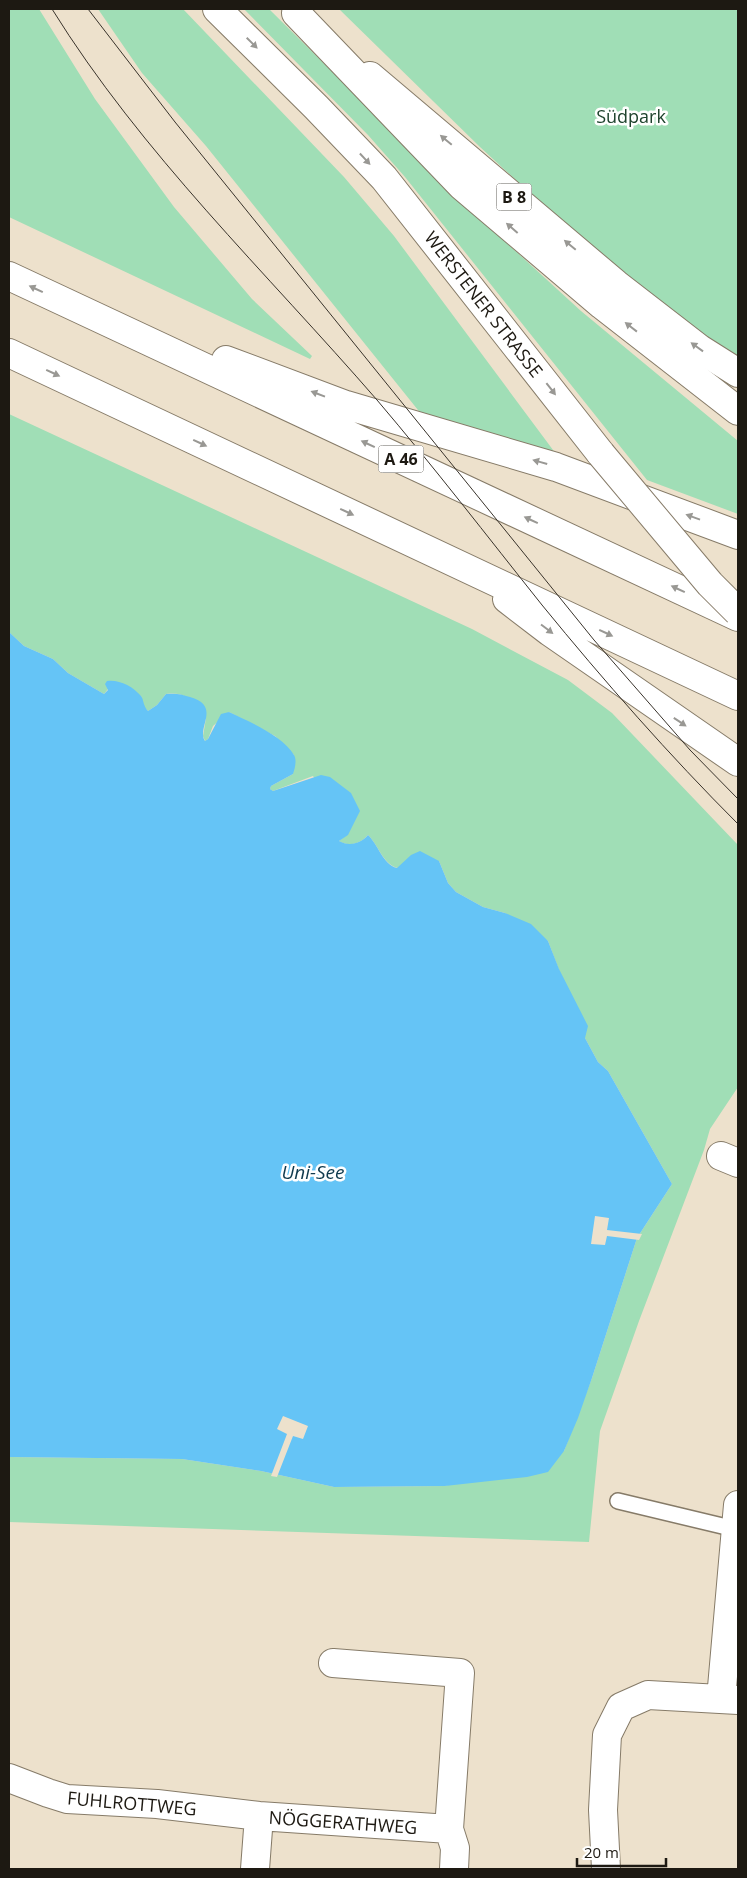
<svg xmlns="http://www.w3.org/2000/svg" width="747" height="1878" font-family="'Open Sans',sans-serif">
<rect width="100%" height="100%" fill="#ede1cc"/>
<path fill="#a0deb6" d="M 9,9 L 39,9 L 95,99 L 174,207 L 252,299 L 312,356 L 310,359 L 9,217 Z
M 98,9 L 183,9 L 344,177 L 394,236 L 556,454 L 426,420 L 206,146 L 142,73 Z
M 244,9 L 269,9 L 486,224 L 581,311 L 738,441 L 738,514 L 647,480 L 405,177 L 368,135 Z
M 339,9 L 738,9 L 738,362 L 620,276 L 480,147 Z
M 9,414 L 472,629 L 568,680 L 612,713 L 738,845 L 738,1087 L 710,1129 L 704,1150 L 639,1321 L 600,1431 L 589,1542 L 9,1522 L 9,1457 L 182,1459 L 261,1471 L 334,1487 L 445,1486 L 564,1451 L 592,1378 L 637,1238 L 672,1184 L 608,1071 L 598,1062 L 585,1038 L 548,941 L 505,913 L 483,907 L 456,892 L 448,883 L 439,861 L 403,864 L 398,868 C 383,865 378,844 368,835 C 360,844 349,847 339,841 L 348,834 L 313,776 L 273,791 L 270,789 L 271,786 L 293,774 L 294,755 L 275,736 L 229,712 L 213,726 L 208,739 L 205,741 L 203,736 L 206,718 C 193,703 188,691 166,694 L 157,705 L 148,711 L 144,707 L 141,696 L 108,689 L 104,694 L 68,673 L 53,659 L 24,646 L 9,632 Z"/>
<path fill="#65c4f6" d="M 9,632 L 24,646 L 53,659 L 68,673 L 104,694 L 108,690 L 105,684 L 107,681 C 118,679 133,686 141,696 C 144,700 143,706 148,711 L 157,705 L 166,694 C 176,693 181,694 190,697 C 222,706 196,728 205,741 L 208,739 L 221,714 L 229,712 C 248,721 283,736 294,755 C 297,760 295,768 293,774 L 271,786 L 270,789 L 273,791 L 321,775 L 330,777 L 351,793 L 360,811 L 348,835 L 339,841 C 350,847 361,843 368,835 C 378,844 383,865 397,868 L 411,855 L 420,851 L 439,861 L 448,883 L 456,892 L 483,907 L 505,913 L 531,924 L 548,941 L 559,969 L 588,1026 L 585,1038 L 598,1062 L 608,1071 L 672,1184 L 637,1238 L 592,1378 L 578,1418 L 564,1451 L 548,1472 L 527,1477 L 445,1486 L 334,1487 L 261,1471 L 182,1459 L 9,1457 Z"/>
<path fill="#ede1cc" d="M 595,1216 L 609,1218 L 607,1230 L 642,1234 L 639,1240 L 607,1236 L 605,1245 L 591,1244 Z
M 283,1416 L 308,1426 L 303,1439 L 293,1436 L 277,1477 L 271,1476 L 287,1434 L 277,1429 Z"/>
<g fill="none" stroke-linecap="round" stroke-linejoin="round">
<g stroke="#867b68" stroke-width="18">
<path id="lane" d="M 618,1501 L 735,1529"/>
</g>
<g stroke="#867b68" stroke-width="30">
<path id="street" d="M 721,1156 L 738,1163
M 333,1663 L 460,1673 L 449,1829 L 455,1848 L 454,1869
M 721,1699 L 738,1505
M 9,1778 L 48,1793 L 67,1799 L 157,1804 L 259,1816 L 449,1829
M 255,1869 L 259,1816
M 606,1869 L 603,1810 L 607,1735 L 621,1707 L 648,1695 L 738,1700"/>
</g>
<g stroke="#867b68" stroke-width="30">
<path id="primary" d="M 217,9 L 316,107 L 384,178 L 601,454
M 370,76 L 616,284 L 700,349 L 738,373"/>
</g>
<g stroke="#867b68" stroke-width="30">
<path id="highway" d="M 296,13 L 462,186 L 602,305 L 738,411
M 9,276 L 738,617
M 9,353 L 738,696
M 226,360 L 346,405 L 556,467 L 738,535
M 507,599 L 550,632 L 738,762"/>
</g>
<use href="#lane" stroke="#fff" stroke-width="15"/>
<use href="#street" stroke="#fff" stroke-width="28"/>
<use href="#primary" stroke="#fff" stroke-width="28"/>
<use href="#highway" stroke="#fff" stroke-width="28"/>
<path stroke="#39332b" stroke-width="1" d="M 52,9 C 142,154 266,272 377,400 C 434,467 487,536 542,605 C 604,681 669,755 738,824
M 88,9 L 175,122 L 594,640 L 690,750 L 738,799"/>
<g stroke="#867b68" stroke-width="30" stroke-linecap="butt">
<path id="primary-bridge" d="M 601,454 L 710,584 L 738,612"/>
</g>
<use href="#primary-bridge" stroke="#fff" stroke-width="28"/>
</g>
<defs><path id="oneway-solid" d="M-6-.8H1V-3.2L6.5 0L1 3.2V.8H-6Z" transform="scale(1.25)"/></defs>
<g fill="#999894">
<use href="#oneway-solid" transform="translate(252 43) rotate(45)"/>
<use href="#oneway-solid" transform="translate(446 140) rotate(-140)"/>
<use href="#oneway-solid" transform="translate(365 159) rotate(47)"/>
<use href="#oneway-solid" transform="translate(512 228) rotate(-139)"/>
<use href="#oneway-solid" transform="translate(570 245) rotate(-140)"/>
<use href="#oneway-solid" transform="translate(36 289) rotate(-155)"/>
<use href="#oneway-solid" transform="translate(631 327) rotate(-142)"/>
<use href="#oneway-solid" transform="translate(697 347) rotate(-144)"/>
<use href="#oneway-solid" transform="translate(53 373) rotate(25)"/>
<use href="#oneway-solid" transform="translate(551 389) rotate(52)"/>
<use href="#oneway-solid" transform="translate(318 394) rotate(-159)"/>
<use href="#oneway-solid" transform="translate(200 443) rotate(25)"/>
<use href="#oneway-solid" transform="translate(368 444) rotate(-155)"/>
<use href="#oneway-solid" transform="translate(540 462) rotate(-164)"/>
<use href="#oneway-solid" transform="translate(347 512) rotate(25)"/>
<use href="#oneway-solid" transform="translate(693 517) rotate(-160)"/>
<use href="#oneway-solid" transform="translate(531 520) rotate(-155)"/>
<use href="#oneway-solid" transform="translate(678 589) rotate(-155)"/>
<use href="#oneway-solid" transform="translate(547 629) rotate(37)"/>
<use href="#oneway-solid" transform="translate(606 633) rotate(25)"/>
<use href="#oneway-solid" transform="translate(680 722) rotate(34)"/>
</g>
<g text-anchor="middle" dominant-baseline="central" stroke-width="5" stroke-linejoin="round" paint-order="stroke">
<g fill="#fff" stroke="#615e59" stroke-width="1">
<rect x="496.5" y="183.5" width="35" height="27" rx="4"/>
<rect x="378.5" y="445.5" width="45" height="27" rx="4"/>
</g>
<g font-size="16" font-weight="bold" fill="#1d1912">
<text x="514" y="197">B 8</text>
<text x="401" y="459">A 46</text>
</g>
<g font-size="18" fill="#1d422c" stroke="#fff">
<text x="631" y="116">Südpark</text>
</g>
<g font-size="18" fill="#1d1912" stroke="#fff">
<text transform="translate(484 304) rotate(52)">WERSTENER STRASSE</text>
<text transform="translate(132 1803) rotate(5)">FUHLROTTWEG</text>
<text transform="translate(343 1822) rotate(4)">NÖGGERATHWEG</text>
</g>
<g font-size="19" font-style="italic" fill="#103a4e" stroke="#fff">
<text x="313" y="1172">Uni-See</text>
</g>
</g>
<rect width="747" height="1878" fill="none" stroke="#1d1912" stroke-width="20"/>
<path d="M577 1858v8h89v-8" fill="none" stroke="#1d1912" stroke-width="2.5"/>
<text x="584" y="1858" font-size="15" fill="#1d1912" stroke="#ffffff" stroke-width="4" paint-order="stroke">20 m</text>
</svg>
